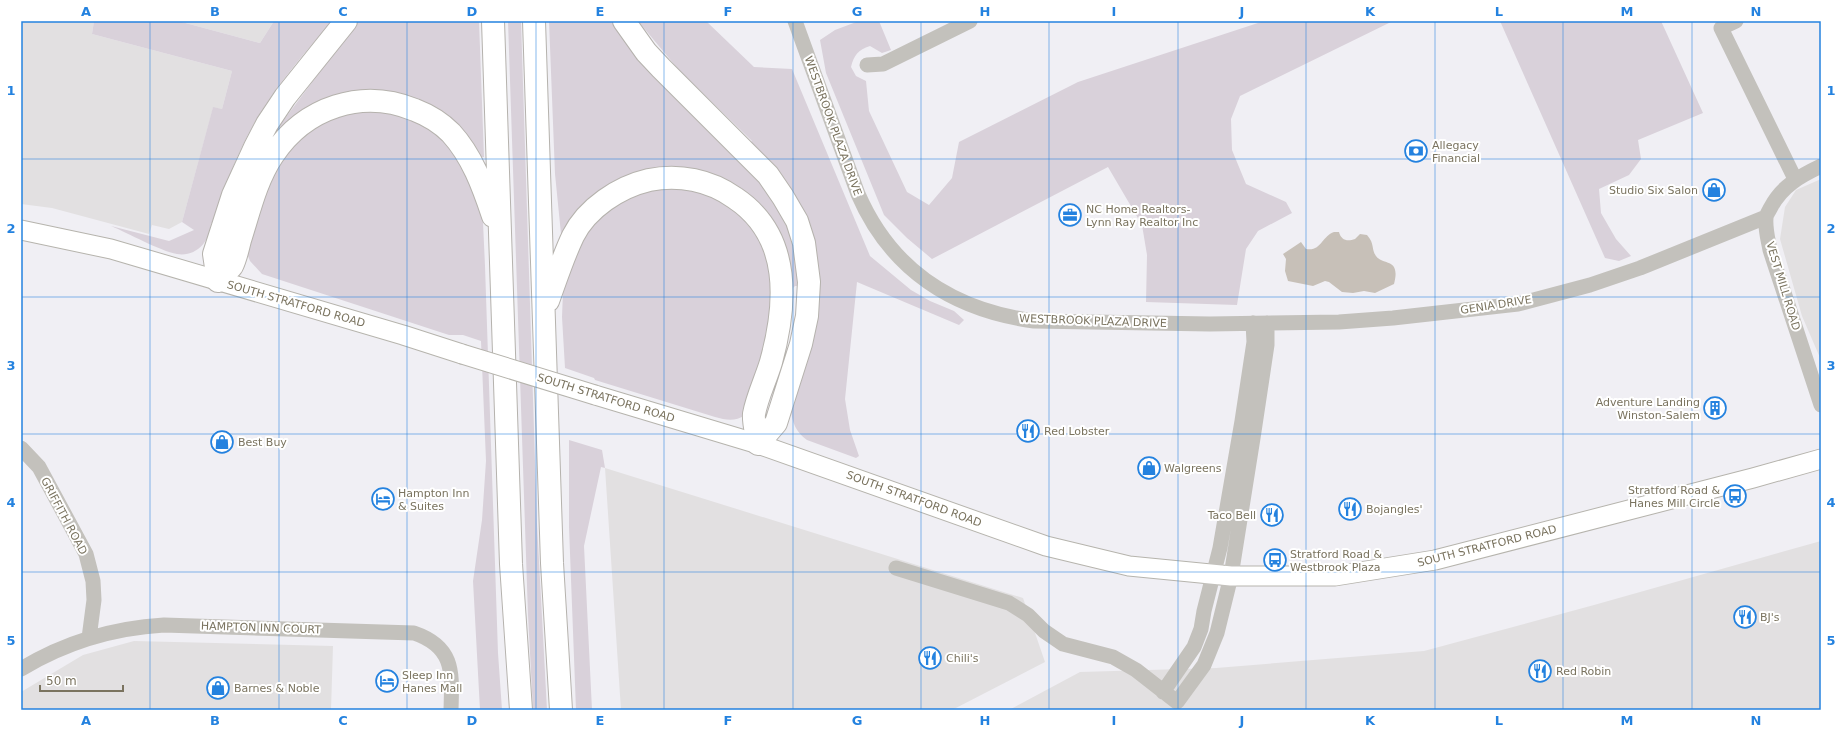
<svg xmlns="http://www.w3.org/2000/svg" width="1842" height="731" font-family="'DejaVu Sans',sans-serif">
<rect width="100%" height="100%" fill="#f0eff4"/>
<path fill="#e2e0e1" d="M 21,21 L 94,21 L 92,34 L 232,71 L 222,109 L 213,108 L 182,222 L 169,229 L 152,225 L 149,234 L 52,208 L 21,204 Z
M 178,21 L 274,21 L 260,43 Z
M 1821,179 L 1821,360 L 1802,316 L 1780,239 L 1785,207 L 1796,190 Z
M 605,468 L 1023,598 L 1045,662 L 952,710 L 621,710 Z
M 1821,541 L 1821,710 L 1009,710 L 1080,672 L 1216,668 L 1424,651 L 1594,605 Z
M 134,641 L 333,646 L 331,710 L 21,710 L 21,692 L 83,655 Z"/>
<path fill="#d9d1da" d="M 94,21 L 178,21 L 260,43 L 274,21 L 332,21 C 304,54 275,86 254,124 C 236,155 224,189 212,223 L 211,223 C 210,242 196,257 177,254 C 160,251 128,233 111,226 L 169,241 L 194,230 L 182,222 L 213,107 L 222,109 L 232,71 L 92,34 Z
M 358,21 L 479,21 L 484,157 L 477,158 L 383,93 L 271,137 Z
M 508,21 L 521,21 L 537,524 L 547,710 L 533,710 L 528,615 Z
M 549,21 L 616,21 L 773,194 L 797,240 L 799,286 L 795,286 L 792,289 L 767,216 L 674,173 L 566,233 L 561,234 L 555,174 Z
M 638,21 L 706,21 L 754,67 L 792,69 L 870,256 L 911,290 L 930,301 L 954,311 L 964,320 L 959,325 L 857,282 L 845,399 L 850,430 L 859,456 L 856,458 L 807,440 C 796,432 792,423 791,409 L 818,279 L 749,144 L 752,141 L 678,69 Z
M 859,21 L 879,21 L 891,50 L 882,53 L 870,46 C 858,50 854,55 851,67 L 856,76 L 866,81 L 869,111 L 907,192 L 929,205 L 952,178 L 959,142 L 1078,82 L 1264,21 L 1393,21 L 1240,96 L 1231,119 L 1232,150 L 1246,184 L 1286,202 L 1292,213 L 1258,231 L 1246,249 L 1237,305 L 1146,302 L 1147,255 L 1142,225 L 1108,167 L 932,259 L 907,238 L 884,215 L 826,73 L 820,40 L 835,30 Z
M 1500,21 L 1661,21 L 1703,113 L 1638,140 L 1641,159 L 1629,175 L 1599,189 L 1601,213 L 1616,239 L 1631,256 L 1619,261 L 1605,258 Z
M 365,106 L 437,127 L 478,192 L 483,222 L 485,266 L 498,653 L 502,710 L 480,710 L 473,581 L 482,520 L 486,461 L 481,341 L 463,335 L 449,335 L 262,274 L 250,261 L 246,251 L 267,181 L 301,131 Z
M 656,185 L 721,195 L 765,241 L 777,304 L 745,415 C 735,422 726,420 715,417 L 595,380 L 594,378 L 565,368 L 562,317 L 563,291 L 568,266 L 576,244 L 600,213 Z
M 569,440 L 602,450 L 605,468 L 601,467 L 584,546 L 592,710 L 576,710 L 569,527 Z"/>
<path fill="#c7c0b8" d="M 1334,232 L 1339,232 C 1341,240 1347,242 1355,239 L 1360,234 L 1367,235 C 1375,244 1371,249 1376,256 C 1383,266 1401,257 1394,284 L 1375,293 L 1364,291 L 1353,293 L 1342,292 L 1329,282 L 1325,281 L 1313,286 L 1288,281 L 1285,271 L 1286,259 L 1283,254 L 1301,242 L 1306,249 C 1321,252 1322,236 1334,232 Z"/>
<g fill="none" stroke-linecap="round" stroke-linejoin="round">
<g stroke="#b6b4ad" stroke-width="21">
<path id="major" d="M 21,230 L 111,249 L 403,335 L 462,354
M 595,395 L 758,444 L 1046,546 L 1129,566 L 1231,576 L 1335,576 L 1435,560 L 1753,478 L 1821,459"/>
</g>
<g stroke="#b5b2ad" stroke-width="24">
<path id="highway" d="M 493,21 L 511,564 L 521,710
M 534,21 L 552,563 L 561,710
M 624,21 L 646,52 L 661,68 L 768,175 L 783,197 L 797,221 L 804,243 L 809,282 L 807,316 L 801,344 L 776,423 L 758,444
M 218,281 C 222,276 228,271 232,266 C 236,258 238,248 240,240 C 249,212 256,180 273,155 C 305,107 362,88 415,110 C 428,115 441,123 451,133 C 472,156 483,186 493,216
M 218,281 L 214,254 L 233,195 L 255,147 L 267,124 L 285,97 L 346,21
M 548,301 C 556,279 563,257 573,236 C 587,208 619,187 649,180 C 679,174 710,180 735,198 C 792,236 787,304 771,362 C 766,379 757,397 754,414 C 753,423 757,435 758,444"/>
</g>
<path stroke="#c3c1bc" stroke-width="15" d="M 795,21 L 858,194 C 891,270 953,310 1034,321 L 1210,324 L 1339,322 L 1393,318 L 1518,304 L 1590,285 L 1640,268 L 1766,217
M 1736,21 L 1721,28 L 1795,179
M 867,65 L 883,64 L 970,21
M 1821,166 C 1800,176 1782,186 1771,207 C 1769,211 1766,215 1766,218 C 1765,229 1768,239 1770,250 L 1821,405
M 21,448 L 39,467 L 86,554 L 93,581 L 94,600 L 89,638
M 896,568 L 1009,603 L 1028,615 L 1044,631 L 1063,644 L 1113,657 L 1136,670 L 1177,702 L 1204,665 L 1217,633 L 1231,576 L 1253,438 L 1267,345 L 1267,323
M 21,669 C 64,643 114,628 164,625 L 414,633 C 455,647 452,673 451,710
M 1163,692 L 1194,647 L 1201,629 L 1204,611 L 1220,548 L 1242,421 L 1254,342 L 1253,323"/>
<use href="#major" stroke="#fff" stroke-width="19"/>
<use href="#highway" stroke="#fff" stroke-width="22"/>
<g stroke="#b6b4ad" stroke-width="21" stroke-linecap="butt">
<path id="major-bridge" d="M 462,354 L 595,395"/>
</g>
<use href="#major-bridge" stroke="#fff" stroke-width="19"/>
</g>
<path fill="none" stroke="#2482df" stroke-width="1" stroke-opacity="0.55" d="M 150,21 L 150,710M 279,21 L 279,710M 407,21 L 407,710M 536,21 L 536,710M 664,21 L 664,710M 793,21 L 793,710M 921,21 L 921,710M 1049,21 L 1049,710M 1178,21 L 1178,710M 1306,21 L 1306,710M 1435,21 L 1435,710M 1563,21 L 1563,710M 1692,21 L 1692,710M 21,159 L 1821,159M 21,297 L 1821,297M 21,434 L 1821,434M 21,572 L 1821,572"/>
<defs>
<g id="bank-ring" transform="scale(1.15)"><circle r="9.5" fill="#fff" stroke="#2482df" stroke-width="1.5"/><path d="M-6-4H6V4H-6ZM0-2.3a2.3 2.3 0 1 0 0 4.6a2.3 2.3 0 1 0 0-4.6Z" fill="#2482df"/></g>
<g id="shop-ring" transform="scale(1.15)"><circle r="9.5" fill="#fff" stroke="#2482df" stroke-width="1.5"/><path d="M-5-2.5h2.3a2.7 3.5 0 0 1 5.4 0H5L5.5 6h-11ZM-1.5-2.5h3a1.5 2.3 0 0 0-3 0Z" fill="#2482df"/></g>
<g id="office-ring" transform="scale(1.15)"><circle r="9.5" fill="#fff" stroke="#2482df" stroke-width="1.5"/><path d="M-6-3h4V-5.5h4V-3h4V5H-6ZM-1-4.5V-3h2v-1.5ZM-6 0V1H6V0Z" fill="#2482df"/></g>
<g id="building-ring" transform="scale(1.15)"><circle r="9.5" fill="#fff" stroke="#2482df" stroke-width="1.5"/><path d="M-4-6H4V6H1V3H-1V6H-4ZM-2.5-4.3h1.7v1.8h-1.7ZM.8-4.3h1.7v1.8H.8ZM-2.5-1h1.7V.8h-1.7ZM.8-1h1.7V.8H.8Z" fill="#2482df"/></g>
<g id="restaurant-ring" transform="scale(1.15)"><circle r="9.5" fill="#fff" stroke="#2482df" stroke-width="1.5"/><path d="M-5-6h1v4h1v-4h1v4h1v-4h1v5L-1.5 .5V6h-2V.5L-5-1ZM5-6V6H3V1.5H1.5Q1.5-4 5-6Z" fill="#2482df"/></g>
<g id="bus-ring" transform="scale(1.15)"><circle r="9.5" fill="#fff" stroke="#2482df" stroke-width="1.5"/><path d="M-5-6H5V4H4V6H2V4H-2V6H-4V4H-5ZM-3.5-4V0h7V-4ZM-3.5 1.2v1.5H-2V1.2ZM2 1.2v1.5H3.5V1.2Z" fill="#2482df"/></g>
<g id="hotel-ring" transform="scale(1.15)"><circle r="9.5" fill="#fff" stroke="#2482df" stroke-width="1.5"/><path d="M-6-4.5h1.5V1H6V5H4.5V3h-9V5H-6ZM-4 0a1.8 1.8 0 1 1 3.6 0ZM.5 0V-2.5h3Q6-2.5 6 0Z" fill="#2482df"/></g>
</defs>
<g fill-rule="evenodd">
<use href="#bank-ring" x="1416" y="151"/>
<use href="#shop-ring" x="1714" y="190"/>
<use href="#office-ring" x="1070" y="215"/>
<use href="#building-ring" x="1715" y="408"/>
<use href="#restaurant-ring" x="1028" y="431"/>
<use href="#shop-ring" x="222" y="442"/>
<use href="#shop-ring" x="1149" y="468"/>
<use href="#bus-ring" x="1735" y="496"/>
<use href="#hotel-ring" x="383" y="499"/>
<use href="#restaurant-ring" x="1350" y="509"/>
<use href="#restaurant-ring" x="1272" y="515"/>
<use href="#bus-ring" x="1275" y="560"/>
<use href="#restaurant-ring" x="1745" y="617"/>
<use href="#restaurant-ring" x="930" y="658"/>
<use href="#restaurant-ring" x="1540" y="671"/>
<use href="#hotel-ring" x="387" y="681"/>
<use href="#shop-ring" x="218" y="688"/>
</g>
<g text-anchor="middle" dominant-baseline="central" stroke-width="4" stroke-linejoin="round" paint-order="stroke">
<g font-size="11" fill="#7a735f" stroke="#fff">
<text transform="translate(833 126) rotate(70)">WESTBROOK PLAZA DRIVE</text>
<text transform="translate(1783 286) rotate(73)">VEST MILL ROAD</text>
<text transform="translate(296 304) rotate(16)">SOUTH STRATFORD ROAD</text>
<text transform="translate(1496 305) rotate(-9)">GENIA DRIVE</text>
<text transform="translate(1093 321) rotate(2)">WESTBROOK PLAZA DRIVE</text>
<text transform="translate(606 398) rotate(17)">SOUTH STRATFORD ROAD</text>
<text transform="translate(914 499) rotate(20)">SOUTH STRATFORD ROAD</text>
<text transform="translate(64 516) rotate(62)">GRIFFITH ROAD</text>
<text transform="translate(1487 546) rotate(-14)">SOUTH STRATFORD ROAD</text>
<text transform="translate(261 628) rotate(2)">HAMPTON INN COURT</text>
</g>
<g font-size="11" fill="#7a735f" stroke="#fff" text-anchor="start">
<text x="1432" y="145">Allegacy<tspan x="1432" dy="13">Financial</tspan></text>
<text x="1698" y="190" text-anchor="end">Studio Six Salon</text>
<text x="1086" y="209">NC Home Realtors-<tspan x="1086" dy="13">Lynn Ray Realtor Inc</tspan></text>
<text x="1700" y="402" text-anchor="end">Adventure Landing<tspan x="1700" dy="13">Winston-Salem</tspan></text>
<text x="1044" y="431">Red Lobster</text>
<text x="238" y="442">Best Buy</text>
<text x="1164" y="468">Walgreens</text>
<text x="1720" y="490" text-anchor="end">Stratford Road &amp;<tspan x="1720" dy="13">Hanes Mill Circle</tspan></text>
<text x="398" y="493">Hampton Inn<tspan x="398" dy="13">&amp; Suites</tspan></text>
<text x="1366" y="509">Bojangles'</text>
<text x="1256" y="515" text-anchor="end">Taco Bell</text>
<text x="1290" y="554">Stratford Road &amp;<tspan x="1290" dy="13">Westbrook Plaza</tspan></text>
<text x="1760" y="617">BJ's</text>
<text x="946" y="658">Chili's</text>
<text x="1556" y="671">Red Robin</text>
<text x="402" y="675">Sleep Inn<tspan x="402" dy="13">Hanes Mall</tspan></text>
<text x="234" y="688">Barnes &amp; Noble</text>
</g>
</g>
<rect width="1842" height="731" fill="none" stroke="#ffffff" stroke-width="44"/>
<path d="M40 685v6h83v-6" fill="none" stroke="#7a735f" stroke-width="2"/>
<text x="46" y="685" font-size="12" fill="#7a735f" stroke="#ffffff" stroke-width="3" paint-order="stroke">50 m</text>
<rect x="22" y="22" width="1798" height="687" fill="none" stroke="#2482df" stroke-width="1.5"/>
<g font-size="13" text-anchor="middle" font-weight="bold" fill="#2482df">
<text x="86" y="16">A</text>
<text x="215" y="16">B</text>
<text x="343" y="16">C</text>
<text x="472" y="16">D</text>
<text x="600" y="16">E</text>
<text x="728" y="16">F</text>
<text x="857" y="16">G</text>
<text x="985" y="16">H</text>
<text x="1114" y="16">I</text>
<text x="1242" y="16">J</text>
<text x="1370" y="16">K</text>
<text x="1499" y="16">L</text>
<text x="1627" y="16">M</text>
<text x="1756" y="16">N</text>
<text x="11" y="95">1</text>
<text x="1831" y="95">1</text>
<text x="11" y="233">2</text>
<text x="1831" y="233">2</text>
<text x="11" y="370">3</text>
<text x="1831" y="370">3</text>
<text x="11" y="507">4</text>
<text x="1831" y="507">4</text>
<text x="11" y="645">5</text>
<text x="1831" y="645">5</text>
<text x="86" y="725">A</text>
<text x="215" y="725">B</text>
<text x="343" y="725">C</text>
<text x="472" y="725">D</text>
<text x="600" y="725">E</text>
<text x="728" y="725">F</text>
<text x="857" y="725">G</text>
<text x="985" y="725">H</text>
<text x="1114" y="725">I</text>
<text x="1242" y="725">J</text>
<text x="1370" y="725">K</text>
<text x="1499" y="725">L</text>
<text x="1627" y="725">M</text>
<text x="1756" y="725">N</text>
</g>
</svg>
